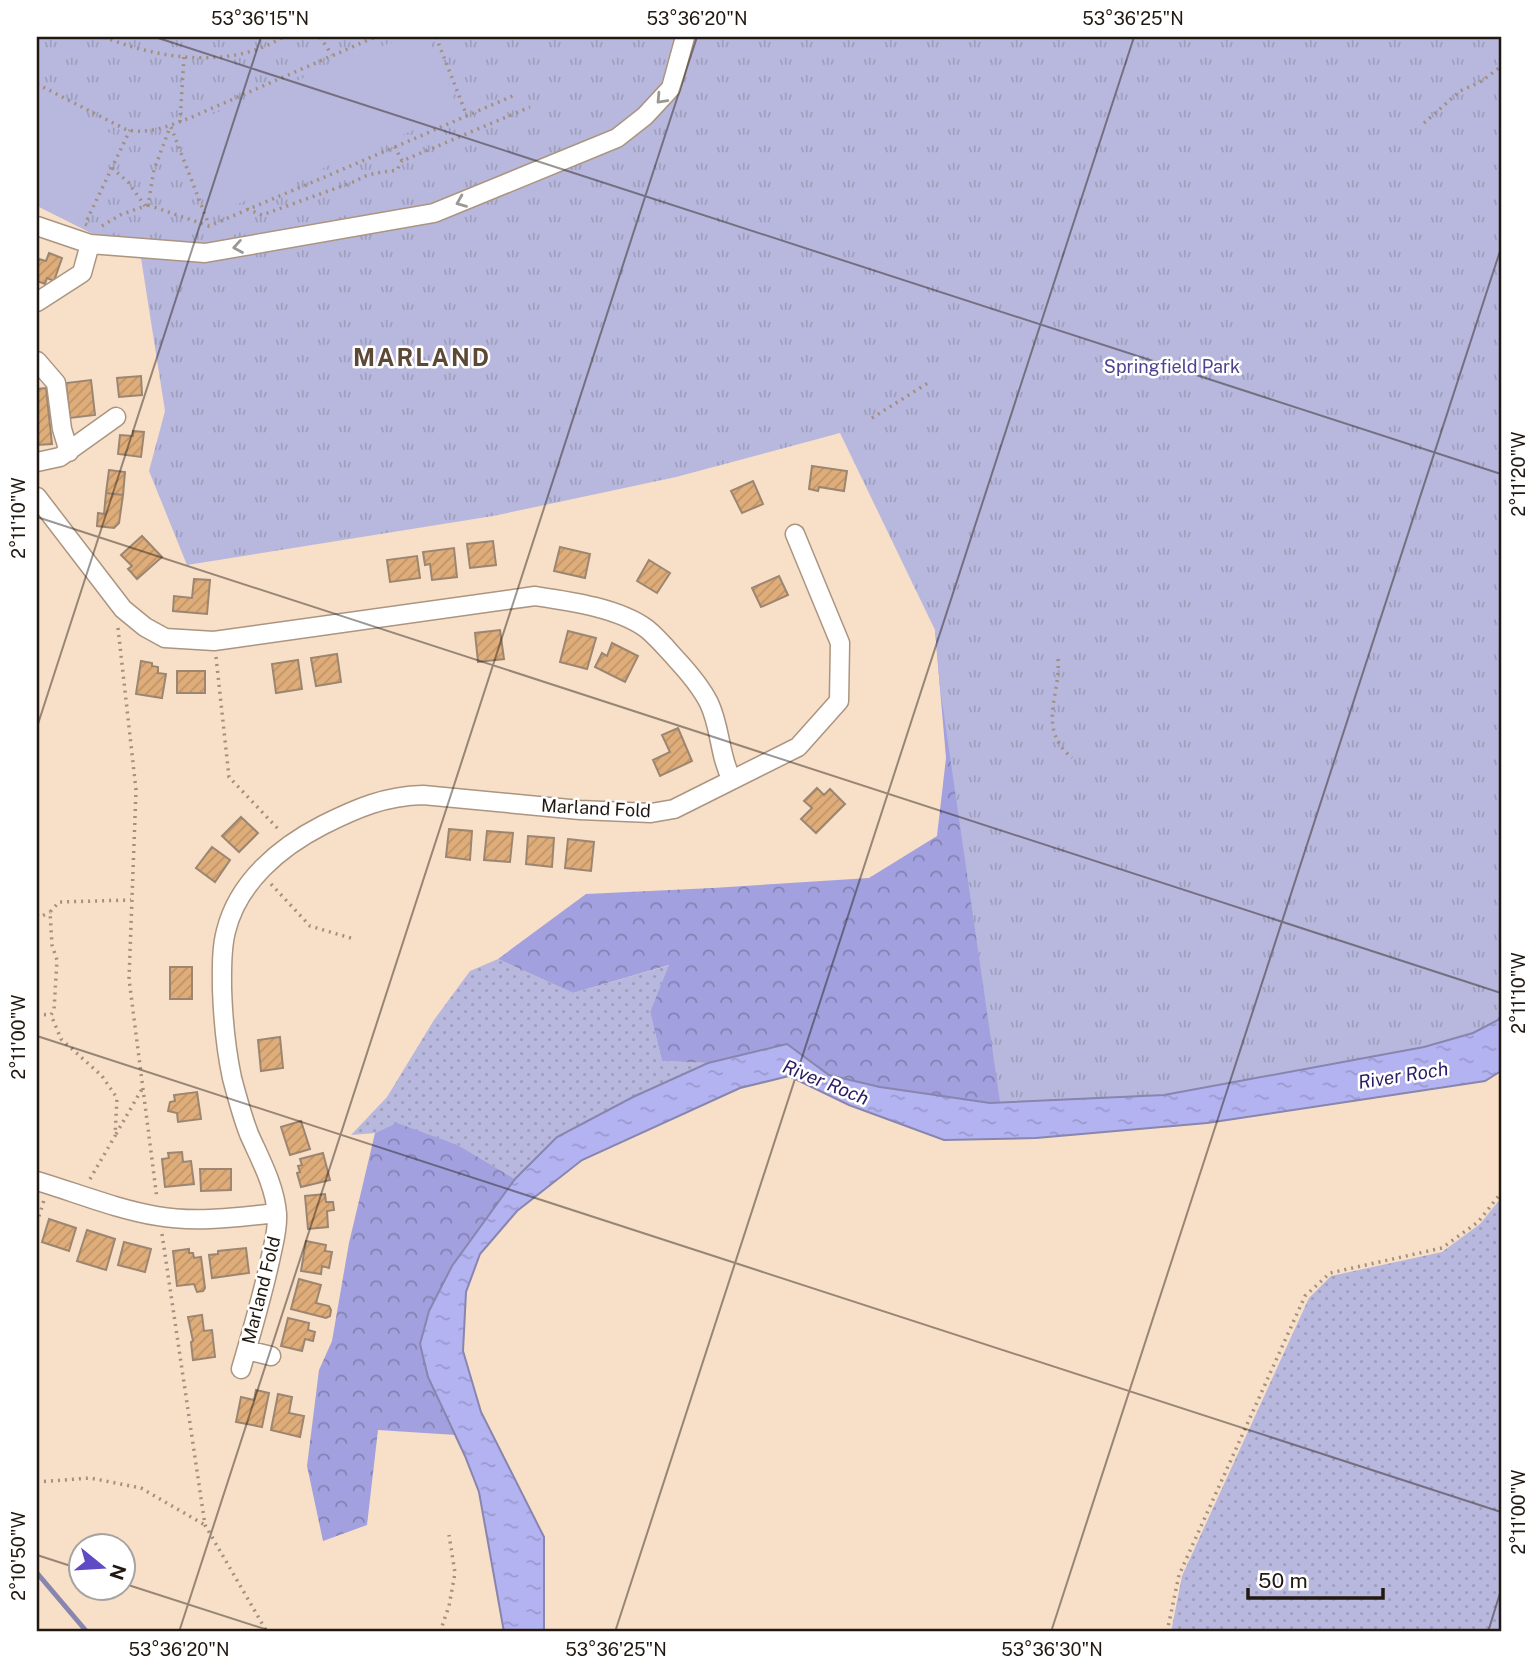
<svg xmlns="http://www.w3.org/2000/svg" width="1538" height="1669" font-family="'Public Sans',sans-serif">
<defs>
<pattern id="grass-dots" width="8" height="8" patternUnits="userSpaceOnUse" patternTransform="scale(1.75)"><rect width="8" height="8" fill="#b8b8de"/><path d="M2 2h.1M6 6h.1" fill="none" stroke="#9e9ebd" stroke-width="1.8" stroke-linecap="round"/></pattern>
<pattern id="forest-crowns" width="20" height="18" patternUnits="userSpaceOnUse" patternTransform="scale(1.75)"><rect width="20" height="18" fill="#a2a0de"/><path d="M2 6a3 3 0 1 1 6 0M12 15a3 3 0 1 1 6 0" fill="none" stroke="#8482b3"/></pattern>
<pattern id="park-tufts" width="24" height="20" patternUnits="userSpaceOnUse" patternTransform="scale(1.75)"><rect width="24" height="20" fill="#b8b8de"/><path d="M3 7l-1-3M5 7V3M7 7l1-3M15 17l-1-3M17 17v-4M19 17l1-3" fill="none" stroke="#9e9ebd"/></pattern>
<pattern id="water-ripples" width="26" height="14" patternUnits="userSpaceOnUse" patternTransform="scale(1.75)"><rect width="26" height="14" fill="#b4b3f2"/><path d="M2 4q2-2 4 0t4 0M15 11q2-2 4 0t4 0" fill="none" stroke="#9a99ce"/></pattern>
<pattern id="building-hatch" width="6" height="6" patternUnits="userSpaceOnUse" patternTransform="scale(1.75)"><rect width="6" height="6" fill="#dfad79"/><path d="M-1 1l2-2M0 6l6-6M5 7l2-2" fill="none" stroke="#bf9468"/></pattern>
</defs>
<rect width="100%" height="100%" fill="#f7dfc8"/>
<path fill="url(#grass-dots)" d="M 498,959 L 573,993 L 670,965 L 650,1012 L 662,1061 L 708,1063 L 633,1097 L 557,1137 L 515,1179 L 458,1145 L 397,1124 L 375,1133 L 351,1135 L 387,1097 L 434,1020 L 470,971 Z
M 1501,1198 L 1501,1632 L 1171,1632 L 1182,1576 L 1309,1298 L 1331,1276 L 1442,1252 L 1480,1224 Z"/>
<path fill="url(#forest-crowns)" d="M 935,630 L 1117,1096 L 990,1103 L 880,1087 L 829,1075 L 787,1044 L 708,1063 L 662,1061 L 650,1012 L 669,965 L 573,993 L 498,959 L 586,894 L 713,888 L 869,878 L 937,836 L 946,758 Z
M 397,1123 L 458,1145 L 515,1179 L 452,1266 L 429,1311 L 428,1377 L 456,1435 L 378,1430 L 367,1525 L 323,1541 L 307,1466 L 319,1370 L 332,1341 L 349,1243 L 375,1133 Z"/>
<path fill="url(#park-tufts)" d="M 37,37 L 1501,37 L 1501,1015 L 1498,1020 L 1473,1033 L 1424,1047 L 1164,1095 L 1000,1102 L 940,687 L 935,630 L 840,433 L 676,477 L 493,516 L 187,565 L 149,471 L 165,411 L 141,258 L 37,206 Z"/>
<path fill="#b8b8de" d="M 405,37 L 428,37 L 459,111 L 211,215 L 176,129 Z
M 37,95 L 122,139 L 81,219 L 37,196 Z"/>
<path fill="url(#water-ripples)" stroke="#8885ae" stroke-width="2" d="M 1501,1015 L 1501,1071 L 1485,1081 L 1207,1123 L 1036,1138 L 944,1140 L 849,1105 L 789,1076 L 740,1088 L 582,1160 L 517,1211 L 480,1254 L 466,1292 L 463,1351 L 481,1412 L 544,1537 L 544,1632 L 504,1632 L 479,1492 L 465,1456 L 428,1377 L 420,1344 L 429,1311 L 452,1266 L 515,1179 L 557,1137 L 633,1097 L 708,1063 L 787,1044 L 829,1075 L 880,1087 L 990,1103 L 1164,1095 L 1424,1047 L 1473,1033 L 1498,1020 Z"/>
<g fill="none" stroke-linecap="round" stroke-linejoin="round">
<path stroke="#8885ae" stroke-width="5" d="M 37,1573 L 87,1632"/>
</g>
<path fill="url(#building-hatch)" stroke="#9c8671" stroke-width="2" d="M 49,253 L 62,258 L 54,281 L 47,278 L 45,284 L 37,281 L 37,266 L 39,259 L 46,261 Z
M 141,376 L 142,395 L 119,397 L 117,378 Z
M 91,380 L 95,415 L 70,418 L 66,383 Z
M 46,388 L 52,444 L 37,445 L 37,389 Z
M 133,431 L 144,432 L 141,457 L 118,454 L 120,435 L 133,436 Z
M 812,466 L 847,471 L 844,491 L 819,487 L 818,491 L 809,489 Z
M 109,470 L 125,472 L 123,495 L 106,493 Z
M 753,481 L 763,504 L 742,513 L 731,491 Z
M 106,493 L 123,495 L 119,523 L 114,528 L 97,526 L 98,513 L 104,514 Z
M 142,536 L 162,557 L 137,579 L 128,569 L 132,566 L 121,555 Z
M 493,541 L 496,565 L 470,568 L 467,544 Z
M 560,547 L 590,554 L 585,578 L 554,571 Z
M 454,548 L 457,577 L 432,580 L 430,564 L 425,565 L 423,552 Z
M 417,556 L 420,578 L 390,582 L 387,560 Z
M 649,560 L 670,573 L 657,593 L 637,581 Z
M 779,576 L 788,595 L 761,607 L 752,588 Z
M 194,579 L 210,580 L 207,614 L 173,611 L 174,596 L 192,598 Z
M 500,630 L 504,659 L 478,662 L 475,633 Z
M 568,631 L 596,638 L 587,669 L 560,662 Z
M 612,643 L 638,656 L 625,682 L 595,667 L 602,653 L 607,656 Z
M 337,654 L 341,682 L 316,686 L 311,658 Z
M 298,660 L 302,689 L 276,693 L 272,664 Z
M 141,661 L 152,663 L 152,666 L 158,667 L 158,673 L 166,674 L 162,698 L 136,694 Z
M 177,671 L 205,671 L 205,693 L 177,693 Z
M 678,728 L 692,761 L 660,776 L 653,760 L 670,752 L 662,735 Z
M 817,788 L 824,795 L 830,789 L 845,804 L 816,833 L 801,819 L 812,808 L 804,801 Z
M 241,817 L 258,833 L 239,852 L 222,836 Z
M 449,829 L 472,831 L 470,860 L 446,857 Z
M 487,831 L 513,833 L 510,862 L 484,860 Z
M 528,836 L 554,838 L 552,867 L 526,864 Z
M 568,839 L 594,842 L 591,871 L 565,868 Z
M 212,847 L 230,860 L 215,882 L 196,868 Z
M 170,967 L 192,967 L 192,999 L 170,999 Z
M 280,1037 L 283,1068 L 261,1071 L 258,1040 Z
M 197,1092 L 201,1119 L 178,1122 L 177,1113 L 168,1111 L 170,1102 L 175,1101 L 174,1095 Z
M 301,1121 L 310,1149 L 290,1155 L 281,1127 Z
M 182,1152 L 183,1162 L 191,1161 L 194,1184 L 165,1187 L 162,1159 L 169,1158 L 168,1153 Z
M 323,1153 L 330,1180 L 301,1187 L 297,1173 L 300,1172 L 298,1166 L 302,1165 L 300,1159 Z
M 200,1169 L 231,1169 L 231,1190 L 201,1191 Z
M 325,1194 L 326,1202 L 333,1202 L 334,1210 L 327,1211 L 328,1227 L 308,1229 L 305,1196 Z
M 49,1219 L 76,1228 L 69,1251 L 42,1242 Z
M 87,1230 L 115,1239 L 106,1270 L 77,1261 Z
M 306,1241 L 326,1245 L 325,1251 L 332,1252 L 329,1268 L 322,1266 L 321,1274 L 301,1271 Z
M 124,1242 L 151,1249 L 145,1272 L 118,1265 Z
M 246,1248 L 249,1273 L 212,1278 L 209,1255 L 218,1254 L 218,1251 Z
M 189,1249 L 189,1253 L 193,1253 L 194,1258 L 201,1257 L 205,1288 L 203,1291 L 197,1292 L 194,1284 L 177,1286 L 173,1251 Z
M 299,1279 L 321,1285 L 316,1303 L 329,1306 L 331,1310 L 330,1316 L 326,1318 L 291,1309 Z
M 202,1315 L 204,1331 L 212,1330 L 215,1357 L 193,1360 L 191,1342 L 193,1341 L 188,1317 Z
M 288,1318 L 309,1323 L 308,1330 L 315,1332 L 313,1341 L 305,1339 L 302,1351 L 281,1346 Z
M 256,1390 L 269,1393 L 262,1427 L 236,1422 L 241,1397 L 254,1400 Z
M 278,1394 L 292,1397 L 289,1413 L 304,1416 L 300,1437 L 271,1430 Z"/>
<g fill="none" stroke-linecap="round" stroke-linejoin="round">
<g stroke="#ab9580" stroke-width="21">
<path id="minor" d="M 37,226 L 90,244 L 82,273 L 37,302
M 90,244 L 205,253 L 434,213 L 617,138 L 645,116 L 671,88 L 685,37
M 37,361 L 56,383 L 62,429 L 69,452
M 37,462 L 60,457 L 116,417
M 37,497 L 123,609 L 145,627 L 165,638 L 214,641 L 535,596 C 569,601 619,608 647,629 C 658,638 668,650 677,660 C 689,673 701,687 709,703 C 721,728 719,756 732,780 L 674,809 L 651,813 L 580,810 L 423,795 C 385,796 357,808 323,825 C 280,847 238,882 226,931 C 221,950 222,970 222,989 C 223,1018 226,1050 232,1078 C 237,1097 242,1116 249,1134 C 260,1159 275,1186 277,1214 C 278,1228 274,1242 271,1256 C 263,1294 252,1331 241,1369
M 732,780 L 798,747 L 839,701 L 840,643 L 795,534
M 37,1181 C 77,1193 116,1209 157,1216 C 196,1223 238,1217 277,1213
M 247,1350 L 271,1356"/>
</g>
<path stroke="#a1907f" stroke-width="3.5" stroke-dasharray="2 5" stroke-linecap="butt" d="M 104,37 C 159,59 230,70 283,37
M 320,37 L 332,55
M 436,37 L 467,116
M 37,84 L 125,129 C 147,136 171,125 192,117 L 375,37
M 180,122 L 184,56
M 1424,123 L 1460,91 L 1482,81 L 1500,67
M 171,127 L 209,225
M 395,147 L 517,94
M 112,168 L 128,182 L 145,206
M 148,205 L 209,226 L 395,147 L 402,161 L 530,107
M 247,209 L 262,215 L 356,181 C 369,172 381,173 397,170 L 402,161
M 87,225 L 85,224 L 130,130
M 102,226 L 120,215 L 148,205 L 154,170 L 170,127
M 872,418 L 928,383
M 118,628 L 136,790 L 129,979 L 157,1199
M 216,657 L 229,777 L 280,831
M 1058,659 C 1061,696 1036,727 1072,758
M 271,884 L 310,926 L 354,939
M 37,915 L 40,917 L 50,912
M 37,1014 L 51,1015
M 116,1134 L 142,1089
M 90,1179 L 115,1136 L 117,1098 L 102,1076 L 61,1039 L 51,1015 L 54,1010 L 57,960 L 52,945 L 50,912 L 59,902 L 131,900
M 37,1223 L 44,1200
M 162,1234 L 205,1525 L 267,1632
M 37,1482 L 90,1478 L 141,1488 L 205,1525
M 440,1632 L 449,1606 L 455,1573 L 449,1535
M 1167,1632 L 1179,1575 L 1305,1296 L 1330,1273 L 1442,1248 L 1478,1222 L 1501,1193"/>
<use href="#minor" stroke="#fff" stroke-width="18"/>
</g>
<defs><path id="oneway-chevron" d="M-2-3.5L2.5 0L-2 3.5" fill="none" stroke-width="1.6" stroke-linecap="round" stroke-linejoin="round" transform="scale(1.75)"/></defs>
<g stroke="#9b9894">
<use href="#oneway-chevron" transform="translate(661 99) rotate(133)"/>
<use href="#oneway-chevron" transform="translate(461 202) rotate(158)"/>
<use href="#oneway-chevron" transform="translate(238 247) rotate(170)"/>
</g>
<path fill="none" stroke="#211911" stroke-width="2" stroke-opacity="0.45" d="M 155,37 L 1501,474M 37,517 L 1501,993M 37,727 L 261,37M 37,1036 L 1501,1512M 37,1555 L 80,1569M 122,1583 L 274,1632M 179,1632 L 697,37M 615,1632 L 1134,37M 1051,1632 L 1501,248M 1488,1632 L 1501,1590"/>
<g text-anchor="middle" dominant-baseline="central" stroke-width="5" stroke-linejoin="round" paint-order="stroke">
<g font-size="18" fill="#4c438e" stroke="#fff">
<text x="1172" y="366">Springfield Park</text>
</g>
<g font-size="18" fill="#211911" stroke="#fff">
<text transform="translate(596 808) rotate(3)">Marland Fold</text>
<text transform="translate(261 1290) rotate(-76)">Marland Fold</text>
</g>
<g font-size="19" font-style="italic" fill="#2a1c64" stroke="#fff">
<text transform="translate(1403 1075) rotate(-9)">River Roch</text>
<text transform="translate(826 1082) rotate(22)">River Roch</text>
</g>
<g font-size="24" font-weight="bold" letter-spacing="2" fill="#5c4835" stroke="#fff">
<text x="422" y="357">MARLAND</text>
</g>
</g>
<rect width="1538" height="1669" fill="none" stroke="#ffffff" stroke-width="77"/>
<g transform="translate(102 1567) rotate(108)"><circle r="33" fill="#ffffff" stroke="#a6a3a0" stroke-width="2"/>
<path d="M0-5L12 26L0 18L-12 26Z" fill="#5f4bc3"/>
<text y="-10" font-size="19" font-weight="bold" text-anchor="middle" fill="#211911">N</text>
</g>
<path d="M1248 1588v10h135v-10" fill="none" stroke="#211911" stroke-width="3.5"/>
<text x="1258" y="1588" font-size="21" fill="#211911" stroke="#ffffff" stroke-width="5" paint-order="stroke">50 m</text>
<rect x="38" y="38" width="1462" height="1592" fill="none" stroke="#211911" stroke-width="2.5"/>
<g font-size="18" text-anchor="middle" fill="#211911">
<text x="260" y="25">53°36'15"N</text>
<text x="697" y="25">53°36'20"N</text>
<text x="1133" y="25">53°36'25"N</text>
<text transform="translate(1519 474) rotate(-90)" y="6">2°11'20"W</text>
<text transform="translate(19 518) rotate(-90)" y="6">2°11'10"W</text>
<text transform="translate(1519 993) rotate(-90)" y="6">2°11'10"W</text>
<text transform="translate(19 1037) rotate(-90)" y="6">2°11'00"W</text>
<text transform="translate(1519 1512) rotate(-90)" y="6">2°11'00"W</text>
<text transform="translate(19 1556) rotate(-90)" y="6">2°10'50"W</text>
<text x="179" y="1656">53°36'20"N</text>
<text x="616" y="1656">53°36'25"N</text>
<text x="1052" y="1656">53°36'30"N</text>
</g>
</svg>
